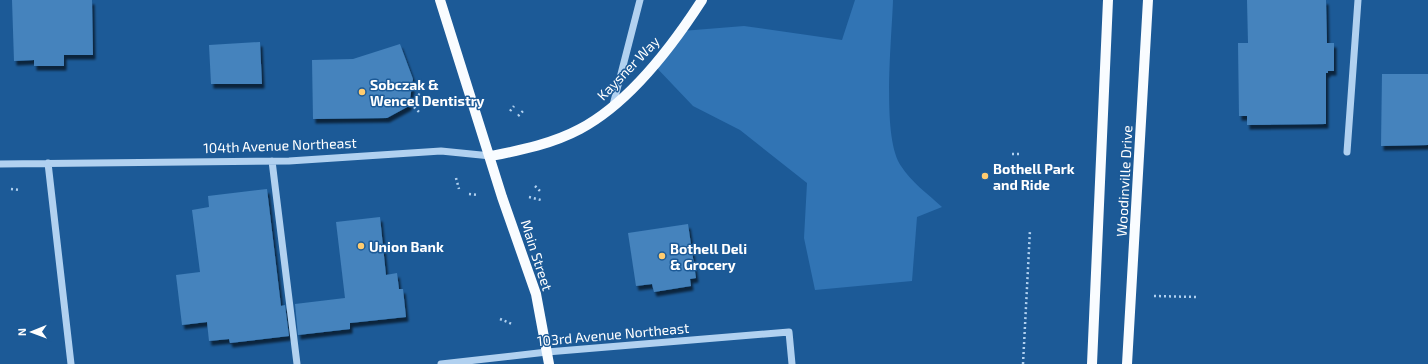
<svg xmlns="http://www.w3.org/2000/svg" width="1428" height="364" font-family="'Exo 2',sans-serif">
<defs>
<filter id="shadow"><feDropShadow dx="2.5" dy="4.5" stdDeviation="1" flood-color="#0009"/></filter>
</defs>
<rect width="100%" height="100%" fill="#1c5a97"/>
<path fill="#3174b4" d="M 855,0 L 893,0 C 892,37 881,138 901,166 C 911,182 928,194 942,207 L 917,217 L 912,281 L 815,290 L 804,238 L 807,183 L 740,130 L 693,106 L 654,65 L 682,31 L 744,26 L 842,40 Z"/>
<path fill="#4583bd" filter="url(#shadow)" d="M 12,0 L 92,0 L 93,55 L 64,55 L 64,66 L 34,66 L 34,60 L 14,61 Z
M 1247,0 L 1326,0 L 1327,43 L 1334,43 L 1334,71 L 1328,71 L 1328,73 L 1326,73 L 1326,124 L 1247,125 L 1247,116 L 1239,116 L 1238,43 L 1248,43 Z
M 260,42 L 262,84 L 211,84 L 209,45 Z
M 400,44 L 413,79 L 409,106 L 387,118 L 313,119 L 312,60 L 353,59 Z
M 1382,74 L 1428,74 L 1428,145 L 1381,146 Z
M 267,189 L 281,306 L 285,305 L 289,336 L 230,343 L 229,339 L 209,341 L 207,322 L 182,325 L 176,275 L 200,272 L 192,210 L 209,207 L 208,196 Z
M 380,217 L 386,275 L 397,273 L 399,289 L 403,289 L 406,317 L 350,323 L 350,329 L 298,335 L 295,304 L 345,298 L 336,222 Z
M 688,224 L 696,278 L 690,279 L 691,286 L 654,292 L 652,284 L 636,286 L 628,233 Z"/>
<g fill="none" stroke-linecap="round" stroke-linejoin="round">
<path stroke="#b1d1f0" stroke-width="2.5" stroke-dasharray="2 3" stroke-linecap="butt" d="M 418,94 L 428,101
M 414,107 L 421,114
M 510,111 L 514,106
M 518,116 L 524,110
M 1012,154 L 1022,154
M 456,178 L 459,189
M 535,186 L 542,193
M 11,189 L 20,190
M 469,194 L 478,195
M 529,197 L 541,200
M 1154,296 L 1197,297
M 500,319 L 512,324
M 1023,364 L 1030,230"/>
<path stroke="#b1d1f0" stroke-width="7" d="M 613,105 L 640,0
M 1347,152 L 1358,0
M 272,161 L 297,364
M 48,163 L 71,364
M 0,164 L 289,161 L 441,151 L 491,156
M 441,364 L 547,352 L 789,332 L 792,364"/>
<path stroke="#f9fcff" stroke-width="10" d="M 440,0 L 502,197 L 536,294 L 549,364
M 491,156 C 521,150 552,144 580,129 C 629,103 673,45 702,0
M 1092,364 L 1108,0
M 1127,364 L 1148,0"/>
</g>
<g fill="#ffcc6f" stroke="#1c5a97" stroke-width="1.5">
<circle cx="362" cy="92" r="4"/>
<circle cx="985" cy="176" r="4"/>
<circle cx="361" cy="246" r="4"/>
<circle cx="662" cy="256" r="4"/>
</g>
<g text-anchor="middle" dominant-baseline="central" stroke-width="3" stroke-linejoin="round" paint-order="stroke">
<g font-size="14" fill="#fff" stroke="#1c5a97">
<text transform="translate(628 68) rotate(-46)">Kaysner Way</text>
<text transform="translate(280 145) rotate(-2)">104th Avenue Northeast</text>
<text transform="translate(1124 181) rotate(-87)">Woodinville Drive</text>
<text transform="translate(537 255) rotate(72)">Main Street</text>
<text transform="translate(613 334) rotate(-5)">103rd Avenue Northeast</text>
</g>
<g font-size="14" font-weight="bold" fill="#fff" stroke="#1c5a97" text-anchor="start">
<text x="370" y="84">Sobczak &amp;<tspan x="370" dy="16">Wencel Dentistry</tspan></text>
<text x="993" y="168">Bothell Park<tspan x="993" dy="16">and Ride</tspan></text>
<text x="369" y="246">Union Bank</text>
<text x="670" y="248">Bothell Deli<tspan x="670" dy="16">&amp; Grocery</tspan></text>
</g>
</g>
<g transform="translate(32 332) rotate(269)" stroke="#1c5a97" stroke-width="3" paint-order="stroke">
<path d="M0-3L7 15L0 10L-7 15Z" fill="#ffffff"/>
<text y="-6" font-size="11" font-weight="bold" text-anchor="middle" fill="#ffffff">N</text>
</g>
</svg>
